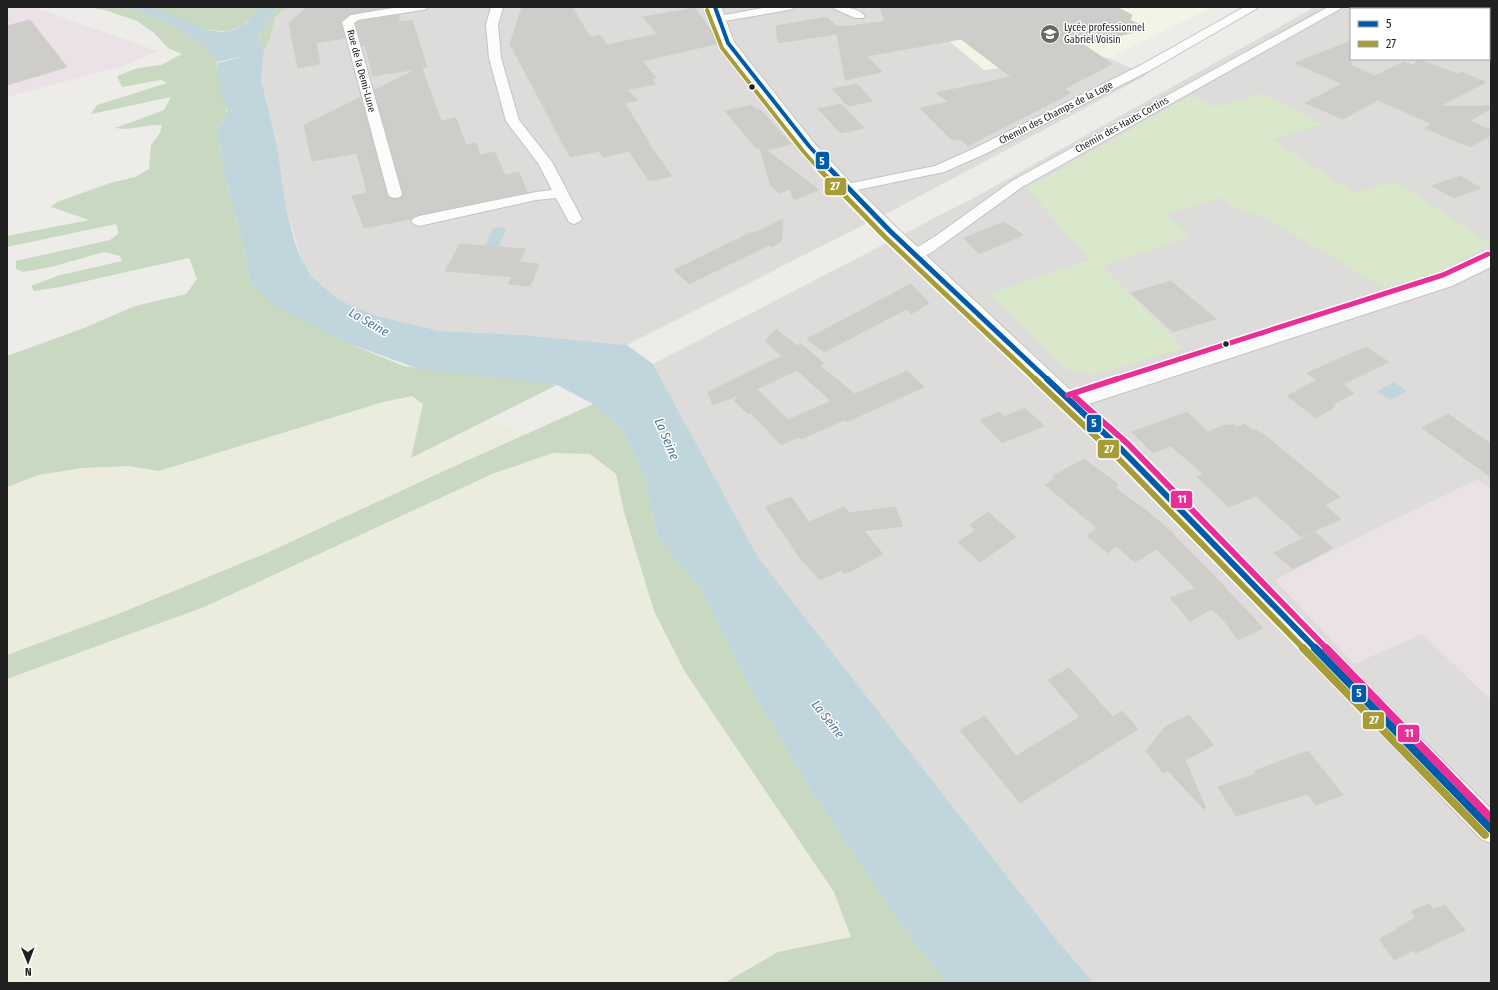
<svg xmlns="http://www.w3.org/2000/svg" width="1498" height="990" font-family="'Fira Sans Condensed',sans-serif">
<rect width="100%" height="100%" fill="#edece9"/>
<path fill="#dddcda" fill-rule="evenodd" d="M 287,7 L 909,7 L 984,70 L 1096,55 L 1108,58 L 1147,75 L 903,205 L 627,345 L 524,335 L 440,331 L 377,316 L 339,300 L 311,276 L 301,258 L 286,207 L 277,146 L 261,79 L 264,52 L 270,39 L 275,17 Z
M 1315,7 L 1491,7 L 1491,983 L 1094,983 L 1056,939 L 758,557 L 653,364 L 979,195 ZM 1351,9 L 1489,9 L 1489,59 L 1351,59 Z"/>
<path fill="#eae2e6" d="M 7,7 L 33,7 L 158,51 L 122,66 L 7,97 Z
M 1478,479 L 1491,489 L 1491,700 L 1422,634 L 1354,664 L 1275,580 L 1381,526 Z"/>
<path fill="#f4f4e6" d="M 909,7 L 1213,7 L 1108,58 L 1096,55 L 984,70 Z"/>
<path fill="#ebebde" d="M 412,396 L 424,403 L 411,458 L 486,421 L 590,454 L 616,474 L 624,512 L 654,611 L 685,672 L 834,892 L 852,937 L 778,952 L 724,983 L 7,983 L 7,487 L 38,475 L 82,468 L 129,466 L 159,471 L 383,402 Z"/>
<path fill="#d9e7cb" d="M 1263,94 L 1324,124 L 1273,140 L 1355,193 L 1392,182 L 1403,186 L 1491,244 L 1437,273 L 1385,288 L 1260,215 L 1239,210 L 1221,198 L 1166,214 L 1191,236 L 1102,266 L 1184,348 L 1095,375 L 1069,371 L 988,294 L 1089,260 L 1027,188 L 1192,95 L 1214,107 Z"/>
<path fill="#c9d9c1" d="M 89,7 L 127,7 L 171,23 L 208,49 L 217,62 L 220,88 L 227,104 L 226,116 L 217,129 L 223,167 L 244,249 L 250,283 L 274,304 L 347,343 L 404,366 L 557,385 L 411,458 L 423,404 L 412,396 L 383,402 L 159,471 L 129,466 L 82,468 L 38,475 L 7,487 L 7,356 L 84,328 L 135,306 L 186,294 L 197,279 L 189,258 L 60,287 L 34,291 L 31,286 L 60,275 L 122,261 L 120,256 L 104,252 L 51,267 L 23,272 L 16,269 L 16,261 L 110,240 L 119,233 L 116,224 L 7,247 L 7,236 L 89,220 L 51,207 L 57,202 L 110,183 L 135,177 L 149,169 L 151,145 L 160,133 L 162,125 C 146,124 131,131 115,128 L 164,110 L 171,97 L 91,114 L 97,105 L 167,83 L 161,80 L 122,87 L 117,76 L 138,68 L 161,65 L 182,54 L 168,48 L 154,33 L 137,21 L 108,11 Z
M 152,7 L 259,7 C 255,12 250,20 245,24 C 220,43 176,18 152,7 Z
M 279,7 L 287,7 L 275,17 L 270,39 L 264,52 L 258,37 L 269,18 Z
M 593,404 L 622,429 L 645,478 L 658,538 L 702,591 L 748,684 L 814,795 L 902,926 L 947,983 L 724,983 L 778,952 L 851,937 L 834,892 L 685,672 L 654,611 L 624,512 L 616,474 L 590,454 L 553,453 L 492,474 L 204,607 L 7,679 L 7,655 L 118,614 L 269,552 L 433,476 Z"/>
<path fill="#c0d6dc" d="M 127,7 L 152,7 L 208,30 L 222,32 L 234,30 L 246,24 L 259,7 L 279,7 L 269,18 L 258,37 L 264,52 L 261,79 L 277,146 L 286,207 L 295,243 L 301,258 L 311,276 L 339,300 L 377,316 L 440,331 L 524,335 L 627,345 L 653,364 L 758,557 L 1056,939 L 1094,983 L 947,983 L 902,926 L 814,795 L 748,684 L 702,591 L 658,538 L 645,478 L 622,429 L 593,404 L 557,385 L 419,369 L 347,343 L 274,305 L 250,283 L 244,249 L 223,167 L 217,129 C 233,108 227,111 220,89 C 218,81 218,71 218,63 L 246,56 L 217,62 L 208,49 L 171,23 Z
M 499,227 L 504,228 L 506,230 L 498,247 L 484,247 L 493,229 Z
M 1394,382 L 1407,391 L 1390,400 L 1377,391 Z"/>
<path fill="#cecdca" stroke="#d0ceca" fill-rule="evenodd" d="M 307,7 L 390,7 L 350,14 L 341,22 L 345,38 L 316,43 L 320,64 L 298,68 L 289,23 Z
M 522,7 L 572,7 L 590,37 L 600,35 L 607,45 L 657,34 L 643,17 L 695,8 L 720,43 L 642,61 L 656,78 L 652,79 L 655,84 L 626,90 L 638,100 L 625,103 L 653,150 L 672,176 L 649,181 L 629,151 L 603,157 L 600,151 L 570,157 L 510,44 Z
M 880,7 L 1117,7 L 1132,15 L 1130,20 L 1144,27 L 1140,28 L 1144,30 L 1083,44 L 1112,64 L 1064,89 L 1071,93 L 968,146 L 960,139 L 952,140 L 920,108 L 949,102 L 936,93 L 1011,77 L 961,39 L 867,56 L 882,72 L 845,80 L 837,34 L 778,43 L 776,26 L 827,17 L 836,26 L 851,26 L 885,21 Z
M 399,15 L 399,22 L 412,20 L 427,67 L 422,68 L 441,121 L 456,118 L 466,145 L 476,143 L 480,155 L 495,152 L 505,175 L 519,172 L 527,192 L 419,215 L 411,219 L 364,228 L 352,196 L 367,193 L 357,153 L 312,161 L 304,125 L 361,97 L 387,194 L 390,198 L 395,199 L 400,198 L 403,195 L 374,90 L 418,69 L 373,76 L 365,45 L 362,46 L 356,24 L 359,21 Z
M 30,20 L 67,67 L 7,85 L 7,26 Z
M 1351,41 L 1351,65 L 1375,76 L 1404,62 L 1412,65 L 1420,60 L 1457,74 L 1461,72 L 1486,82 L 1440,106 L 1491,106 L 1491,108 L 1470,121 L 1491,130 L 1491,135 L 1470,147 L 1425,128 L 1432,124 L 1378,100 L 1343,119 L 1305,103 L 1342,84 L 1295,63 Z
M 857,84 L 873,101 L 848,106 L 832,89 Z
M 841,104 L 864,128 L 841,133 L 818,109 Z
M 752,105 L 755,109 L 761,110 L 791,144 L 766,150 L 819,190 L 794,200 L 790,189 L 779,193 L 771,186 L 760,149 L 756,148 L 725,111 Z
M 1460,176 L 1481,188 L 1454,198 L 1432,186 Z
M 783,219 L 781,242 L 771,247 L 769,245 L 689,284 L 674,270 L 752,232 L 754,233 Z
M 1004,222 L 1023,235 L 979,254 L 964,238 Z
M 460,244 L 526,249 L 519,262 L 539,264 L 530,286 L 508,284 L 512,277 L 445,271 Z
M 1171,281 L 1191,298 L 1216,319 L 1173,332 L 1131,293 Z
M 911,284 L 929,303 L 911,314 L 907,309 L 824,352 L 807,339 Z
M 776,329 L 797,346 L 801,344 L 824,363 L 820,366 L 855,394 L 907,371 L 924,387 L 846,422 L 844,420 L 801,439 L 799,437 L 781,445 L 751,413 L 748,414 L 734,400 L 738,398 L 737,396 L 713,405 L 708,392 L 782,356 L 765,341 ZM 797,370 L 831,401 L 788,420 L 757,389 Z
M 1366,347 L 1389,362 L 1343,384 L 1354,393 L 1332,405 L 1335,407 L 1316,418 L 1287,396 L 1317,380 L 1307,373 Z
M 1025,408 L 1044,426 L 1002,443 L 980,420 L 1000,412 L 1004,417 Z
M 1187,412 L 1208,432 L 1224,425 L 1227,426 L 1233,424 L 1237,427 L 1245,424 L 1254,431 L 1256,430 L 1267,437 L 1340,497 L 1325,505 L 1341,519 L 1301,537 L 1256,496 L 1229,507 L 1197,477 L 1203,474 L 1171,446 L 1153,453 L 1132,432 Z
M 1448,414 L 1491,444 L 1491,477 L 1422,428 Z
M 1084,459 L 1119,485 L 1115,488 L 1147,511 L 1174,534 L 1173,535 L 1203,564 L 1263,628 L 1238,640 L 1225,622 L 1212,609 L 1190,621 L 1170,598 L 1195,588 L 1156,549 L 1135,562 L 1116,546 L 1108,553 L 1087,536 L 1097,528 L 1045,485 L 1055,478 L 1053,476 Z
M 791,497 L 809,522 L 844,507 L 849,513 L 895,507 L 903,526 L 864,531 L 883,554 L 845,574 L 841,570 L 820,580 L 801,559 L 765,507 Z
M 988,512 L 1016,537 L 980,562 L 958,542 L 976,530 L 970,525 Z
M 1315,532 L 1333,548 L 1293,569 L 1274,553 Z
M 1069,668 L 1113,717 L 1122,711 L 1138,729 L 1020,803 L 960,730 L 985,716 L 1016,756 L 1080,717 L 1048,680 Z
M 1189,715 L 1214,745 L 1185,760 L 1206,808 L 1204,809 L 1168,771 L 1163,773 L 1146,751 L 1165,727 Z
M 1308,751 L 1343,795 L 1316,805 L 1308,794 L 1236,816 L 1218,787 L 1256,774 L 1254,771 Z
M 1429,904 L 1433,909 L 1445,905 L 1465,930 L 1416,953 L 1414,950 L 1394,960 L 1379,939 L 1397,930 L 1396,928 L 1416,918 L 1411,911 Z"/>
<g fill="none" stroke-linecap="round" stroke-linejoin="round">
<g stroke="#c3c3c1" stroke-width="2">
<path id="minor" d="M 399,7 L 428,7 L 426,9 L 422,10 L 358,20 L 354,23 L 402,194 L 400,197 L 395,198 L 390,197 L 388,194 L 342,22 L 351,15 Z
M 491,7 L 503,7 L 498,25 L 501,58 L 519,120 L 552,162 L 582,219 L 579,222 L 574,224 L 569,222 L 556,198 L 536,200 L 419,226 L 414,224 L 411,221 L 414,218 L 419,216 L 536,192 L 552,190 L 538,163 L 506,121 L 489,58 L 486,25 Z
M 768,7 L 794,7 L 792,9 L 788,10 L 719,22 L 715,21 L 713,19 L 715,17 L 719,16 Z
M 833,7 C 844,7 857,7 865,16 L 863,18 L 855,18 L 835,9 Z
M 1244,7 L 1258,7 L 1256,9 L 1149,71 L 985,154 L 944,172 L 847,192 L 842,191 L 840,188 L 842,185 L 847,184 L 935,166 L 975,148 L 1141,65 Z
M 1328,7 L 1342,7 L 1340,9 L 1022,187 L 935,250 L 922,258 L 916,260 L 910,258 L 908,255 L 910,252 L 937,235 L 1012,181 Z
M 1376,7 L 1390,7 L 1392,9 L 1378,9 Z
M 1489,50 L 1491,50 L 1491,58 L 1489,58 Z
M 1491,256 L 1491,267 L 1452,286 L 1076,408 L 1070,409 L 1064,408 L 1061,403 L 1064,398 L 1440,278 Z"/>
</g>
<g stroke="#c3c3c1" stroke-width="2">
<path id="tertiary" d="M 709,7 L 721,7 L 734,42 L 814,143 L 853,185 L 896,227 L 1129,445 L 1491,809 L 1491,843 L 1481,839 L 1115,455 L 884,235 L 841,191 L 804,149 L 723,46 Z"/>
</g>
<use href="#minor" fill="#fcfcfc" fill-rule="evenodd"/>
<use href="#tertiary" fill="#fcfcfc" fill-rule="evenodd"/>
<g stroke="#fff" stroke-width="6">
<path id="bus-1-far3" d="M 715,7 L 728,43 L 809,146 L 829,168"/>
</g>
<g stroke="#fff" stroke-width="8">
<path id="bus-1-far2" d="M 828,167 L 890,231 L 1048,380"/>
</g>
<g stroke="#fff" stroke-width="9">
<path id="bus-1-far1" d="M 1047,379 L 1122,450 L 1316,649"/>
</g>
<g stroke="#fff" stroke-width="10">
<path id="bus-1" d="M 1315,648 L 1491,829"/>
</g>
<g stroke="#fff" stroke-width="6">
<path id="bus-2-far3" d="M 707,10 L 722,48 L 803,151 L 818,168"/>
</g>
<g stroke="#fff" stroke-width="8">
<path id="bus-2-far2" d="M 817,167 L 885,237 L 1036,380"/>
</g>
<g stroke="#fff" stroke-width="9">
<path id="bus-2-far1" d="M 1035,379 L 1116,456 L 1304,649"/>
</g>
<g stroke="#fff" stroke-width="10">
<path id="bus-2" d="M 1303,648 L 1485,835"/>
</g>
<g stroke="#fff" stroke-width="8">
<path id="bus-3-far2" d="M 1114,380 L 1443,275 L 1488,254"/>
</g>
<g stroke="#fff" stroke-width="9">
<path id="bus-3-far1" d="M 1068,395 L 1117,379
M 1075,397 L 1128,444 L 1327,649"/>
</g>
<g stroke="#fff" stroke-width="10">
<path id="bus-3" d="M 1326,648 L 1491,818"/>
</g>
<use href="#bus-1-far3" stroke="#005baa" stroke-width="4"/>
<use href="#bus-1-far2" stroke="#005baa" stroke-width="5"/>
<use href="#bus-1-far1" stroke="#005baa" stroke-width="6"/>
<use href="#bus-1" stroke="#005baa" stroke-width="8"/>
<use href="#bus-2-far3" stroke="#a69d36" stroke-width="4"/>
<use href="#bus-2-far2" stroke="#a69d36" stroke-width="5"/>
<use href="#bus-2-far1" stroke="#a69d36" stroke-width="6"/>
<use href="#bus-2" stroke="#a69d36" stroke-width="8"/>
<use href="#bus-3-far2" stroke="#e92e97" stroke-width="5"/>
<use href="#bus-3-far1" stroke="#e92e97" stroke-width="6"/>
<use href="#bus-3" stroke="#e92e97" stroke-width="8"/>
</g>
<defs>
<g id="school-disc" transform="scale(1)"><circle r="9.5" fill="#686766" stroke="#fff"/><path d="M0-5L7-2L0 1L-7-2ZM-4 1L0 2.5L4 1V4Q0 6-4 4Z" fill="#fff"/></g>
</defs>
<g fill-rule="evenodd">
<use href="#school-disc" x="1050" y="34"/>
</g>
<g fill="#202020" stroke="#fff" stroke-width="1.5">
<circle cx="752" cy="87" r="3.5"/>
<circle cx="1226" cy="344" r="3.5"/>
</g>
<g text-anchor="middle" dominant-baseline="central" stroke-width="3" stroke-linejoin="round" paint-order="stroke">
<g font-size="10" fill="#202020" stroke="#fff" text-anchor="start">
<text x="1064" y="28">Lycée professionnel<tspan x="1064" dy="12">Gabriel Voisin</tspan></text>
</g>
<g font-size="10" fill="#202020" stroke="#fff">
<text transform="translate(361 71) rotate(75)">Rue de la Demi-Lune</text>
<text transform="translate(1056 113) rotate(-27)">Chemin des Champs de la Loge</text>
<text transform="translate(1122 125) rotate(-29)">Chemin des Hauts Cortins</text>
</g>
<g font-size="13" font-style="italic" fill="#54759d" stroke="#fff">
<text transform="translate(369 322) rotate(30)">La Seine</text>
<text transform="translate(667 439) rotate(67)">La Seine</text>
<text transform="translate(828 719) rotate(52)">La Seine</text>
</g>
</g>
<g stroke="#fff" stroke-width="1.5">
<rect x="815" y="151" width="15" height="19" rx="4" fill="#005baa"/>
<rect x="824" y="177" width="23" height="19" rx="4" fill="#a69d36"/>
<rect x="1086" y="414" width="16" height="19" rx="4" fill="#005baa"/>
<rect x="1097" y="439" width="23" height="20" rx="4" fill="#a69d36"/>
<rect x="1170" y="490" width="23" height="19" rx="4" fill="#e92e97"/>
<rect x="1351" y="684" width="16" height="19" rx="4" fill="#005baa"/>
<rect x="1362" y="711" width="23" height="19" rx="4" fill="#a69d36"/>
<rect x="1397" y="724" width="23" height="19" rx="4" fill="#e92e97"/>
</g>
<g font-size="11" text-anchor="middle" font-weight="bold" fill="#fff">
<text x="822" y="165">5</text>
<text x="835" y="190">27</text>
<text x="1094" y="427">5</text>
<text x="1109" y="453">27</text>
<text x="1182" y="503">11</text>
<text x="1359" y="697">5</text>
<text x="1374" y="724">27</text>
<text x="1409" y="737">11</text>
</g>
<rect width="1498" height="990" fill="none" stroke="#202020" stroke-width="16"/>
<rect x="1350" y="8" width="140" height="52" fill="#ffffff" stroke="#a6a6a6"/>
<rect x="1358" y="21" width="20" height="6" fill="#005baa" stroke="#a6a6a6"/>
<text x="1386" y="28" font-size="12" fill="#202020">5</text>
<rect x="1358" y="41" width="20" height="6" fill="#a69d36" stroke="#a6a6a6"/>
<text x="1386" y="48" font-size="12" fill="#202020">27</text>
<g transform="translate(28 962) rotate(179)" stroke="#ffffff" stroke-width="3" paint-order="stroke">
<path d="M0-3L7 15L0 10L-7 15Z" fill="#202020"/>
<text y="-6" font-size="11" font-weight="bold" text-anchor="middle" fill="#202020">N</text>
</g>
</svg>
